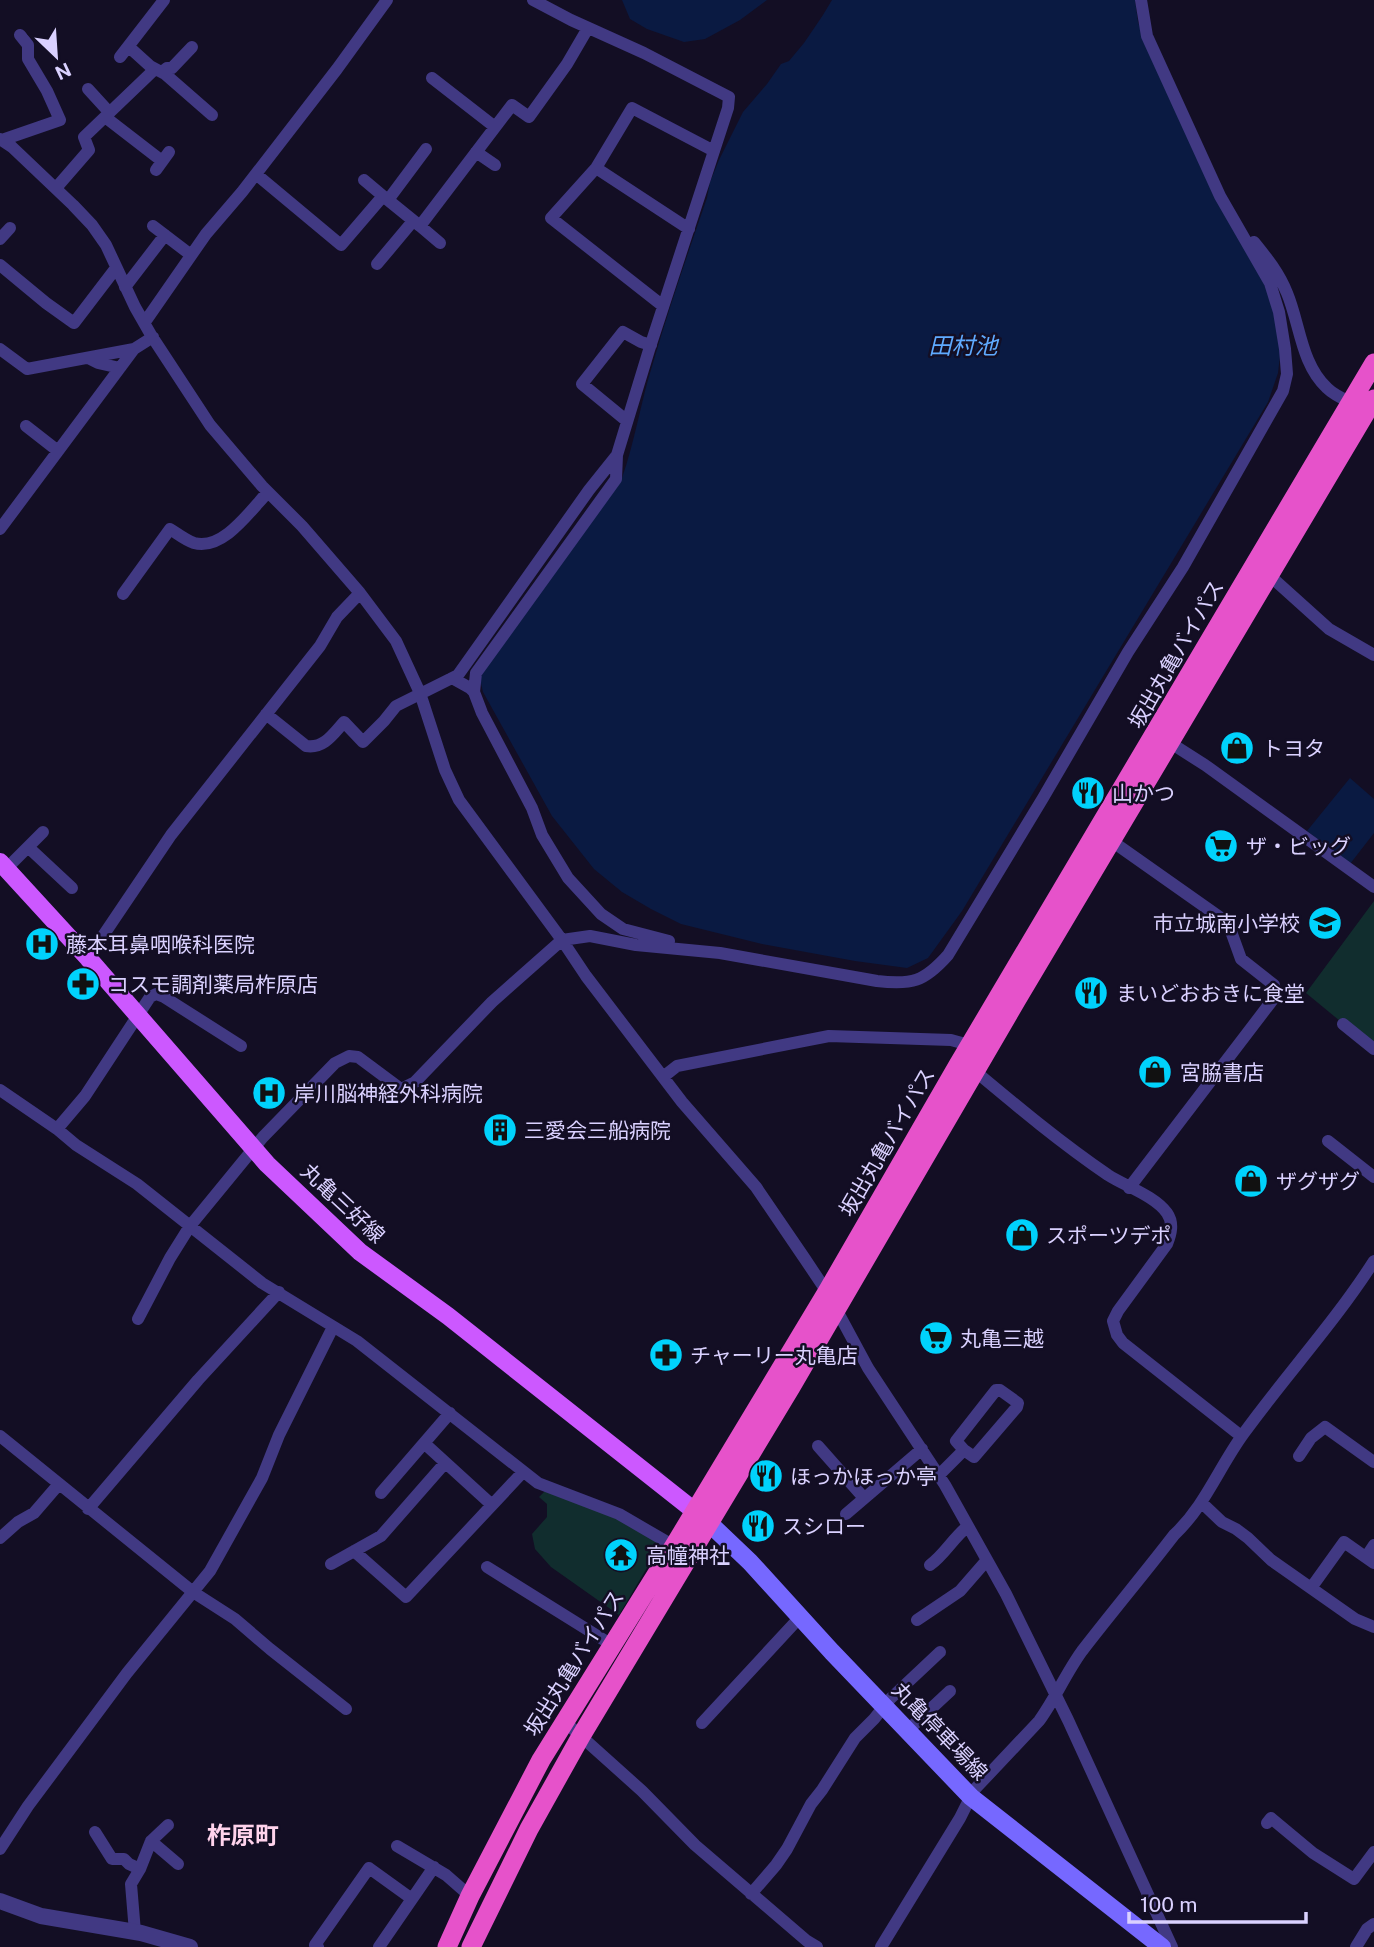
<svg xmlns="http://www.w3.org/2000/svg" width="1374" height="1947" font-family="'Public Sans','Noto Sans JP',sans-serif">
<rect width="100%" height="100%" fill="#130e24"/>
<path fill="#112d2e" d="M 1374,901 L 1374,1049 L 1306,993 Z
M 546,1490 L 615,1517 L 661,1544 L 619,1615 L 551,1567 L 535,1549 L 532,1534 L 547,1517 L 547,1504 L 539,1497 Z"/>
<path fill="#0a1a42" d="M 622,0 L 767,0 L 740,20 L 705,39 L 684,42 L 647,29 L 630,19 Z
M 832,0 L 1135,0 L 1138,22 L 1148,51 L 1274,304 L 1282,339 L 1278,373 L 1268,402 L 962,911 L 928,958 L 907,968 L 855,961 L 762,944 L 681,924 L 651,909 L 622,892 L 594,869 L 552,816 L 483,692 L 480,679 L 485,666 L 622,478 C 635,441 641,401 653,363 C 669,308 688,253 707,198 L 710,182 L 719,160 L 743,112 L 767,84 L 781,64 L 789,61 L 804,43 L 823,15 Z
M 1350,778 L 1374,799 L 1374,833 L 1350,864 L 1307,831 Z"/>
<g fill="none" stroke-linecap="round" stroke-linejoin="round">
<path stroke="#413983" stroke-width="12" d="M 129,47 L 150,66 L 165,74 L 212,115
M 120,57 L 164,0
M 162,72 L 167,68 L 172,68 L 192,47
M 432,78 L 495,127
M 88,89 L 109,112
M 105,117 L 162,161
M 0,139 L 12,147 L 73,205 L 92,225 L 106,245 L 135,307 L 151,335 L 210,425 L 262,486 L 302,526 L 360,593 L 396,641 L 420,693 L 445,770 L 459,800 L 562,940 L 586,976 L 682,1102 L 756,1187 L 805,1259 L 827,1292 L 868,1368 L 945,1485 L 1006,1594 L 1068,1720 L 1172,1947
M 2,140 L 60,120 L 47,91 L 28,59 L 28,45 L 20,35
M 476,152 L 495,165
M 596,168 L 689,229
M 156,170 L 169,152
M 256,174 L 341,245 L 383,196 L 420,226 L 512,105 L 529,117 L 567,64 L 588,28
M 364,180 L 383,196
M 56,188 L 89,150 L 84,137 L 155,69
M 388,200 L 426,149
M 153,226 L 191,255
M 420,226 L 440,243
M 0,239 L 10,228
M 1254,242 C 1267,258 1279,273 1287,293 C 1300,324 1301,364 1327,388 C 1335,396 1346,400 1356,405
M 377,264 L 413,221
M 0,265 L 46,303 L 74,323 L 116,268
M 125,287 L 165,235
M 663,306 L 551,218 L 596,168 L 632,108 L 714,151
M 143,321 L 147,319 L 206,234 L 242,192 L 337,69 L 387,0
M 0,349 L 27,369 L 134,349
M 88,358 L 98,363 L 120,368
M 627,421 L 582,384 L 623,332 L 641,342 L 651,345
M 26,426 L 58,451
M 0,529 L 134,349 L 153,337
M 1269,575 L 1329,629 L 1374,655
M 123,594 L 170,529 C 178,534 185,540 194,543 C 223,551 250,511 268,492
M 452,678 L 470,688 L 474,692 L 482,713 L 532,808 L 542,835 L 568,878 L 601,914 L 623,929 L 669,941
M 474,692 L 476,673 L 616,479 L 617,455
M 266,714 L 306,746 C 324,749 333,734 344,722 L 363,742 L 384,721 L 396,706 L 458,675 L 589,490 L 617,455 L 649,350 L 728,108 L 729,97 L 644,53 L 571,20 L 533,0
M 1169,742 L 1205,765 L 1374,887
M 1106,837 L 1228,923 L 1241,959 L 1274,985 L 1276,996 L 1271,1002 L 1129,1188
M 28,847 L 72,888
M 6,869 L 43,832
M 88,958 L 171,835 L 320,646 L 337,617 L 360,593
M 1343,1024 L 1374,1049
M 975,1071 C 1018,1107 1061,1143 1108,1175 C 1125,1186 1155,1196 1167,1213 C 1174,1223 1171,1234 1167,1244 L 1118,1311 L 1113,1321 L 1117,1335 L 1123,1343 L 1241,1436
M 663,1077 L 677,1066 L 829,1036 L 951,1040 L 969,1045
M 0,1090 L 57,1129 L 76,1145 L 137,1184 L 262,1283 L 357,1341 L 538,1483 L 619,1514 L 674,1546
M 57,1129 L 85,1096 L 150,997 L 156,994 L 164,997 L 241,1046
M 1328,1141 L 1374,1177
M 138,1319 L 170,1258 L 190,1226 L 263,1137 L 335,1063 L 349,1056 L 358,1057 L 401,1089 L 415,1082 L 492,1002 L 562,940 L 590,936 L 636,945 L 720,953 L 877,981 C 912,985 924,982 948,955 L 1043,798 L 1128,652 L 1183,567 L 1283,391 L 1287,374 L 1285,349 L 1279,312 L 1270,283 L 1220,196 L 1147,36 L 1141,0
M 0,1436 L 193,1592 L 235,1619 L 270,1649 L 346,1709
M 424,1443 L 492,1505
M 818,1446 L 864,1498
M 1299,1456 L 1311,1438 L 1325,1427 L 1374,1462
M 939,1475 L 964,1450 L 974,1457 L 1017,1407 L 1018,1403 L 1000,1390 L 996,1390 L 956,1441 L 964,1450
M 381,1493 L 450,1413
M 1202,1503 L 1222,1522 L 1236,1529 L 1248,1538 L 1271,1560 L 1355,1619 L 1374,1627
M 88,1509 L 198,1380 L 279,1292
M 846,1514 L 922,1449
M 0,1538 L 18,1522 L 34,1513 L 59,1484
M 354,1551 L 406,1597 L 523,1472
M 1366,1557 L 1374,1545
M 331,1564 L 381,1536 L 445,1463
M 930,1565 C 945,1554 953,1538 968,1526
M 487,1567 L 612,1645
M 1311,1588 L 1344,1542 L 1374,1563
M 917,1620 L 960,1591 L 987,1560
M 564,1721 L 642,1791 L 695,1845 L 807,1941 L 817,1947
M 702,1723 L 801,1616
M 907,1731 L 950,1691
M 1267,1823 L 1271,1818 L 1313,1853 L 1354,1879 L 1374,1852
M 95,1832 L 112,1859 L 124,1859 L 129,1864 L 140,1869
M 151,1841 L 178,1864
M 397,1846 L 446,1875 L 470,1896
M 0,1849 L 28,1806 L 127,1673 L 210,1571 L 262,1478 L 279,1435 L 333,1327
M 751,1894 L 776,1865 L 787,1849 L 811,1804 L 822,1790 L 855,1738 L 874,1719 L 890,1699 L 940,1652
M 135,1932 L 131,1884 L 140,1869 L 151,1841 L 168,1825
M 318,1947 L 315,1945 L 369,1868 L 412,1899
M 379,1947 L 434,1867
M 881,1947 L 960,1818 L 974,1790 L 1039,1721 C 1055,1699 1066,1673 1082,1651 C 1112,1612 1144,1574 1174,1535 C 1205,1506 1219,1467 1244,1433 C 1286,1375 1335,1322 1374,1261
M 1356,1947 L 1367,1929 L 1374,1924"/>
<path stroke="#413983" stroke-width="16" d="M 0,1901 L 41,1916 L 141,1933 L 190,1947"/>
<path stroke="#7668ff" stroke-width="18" d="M 708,1522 L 750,1562 L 832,1652 L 971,1797 L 1162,1947"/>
<path stroke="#cc58ff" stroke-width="18" d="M 0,862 L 88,958 L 267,1164 L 360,1252 L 448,1316 L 706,1520"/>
<path stroke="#e652ca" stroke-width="19" d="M 447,1947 L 470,1896 L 541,1760 L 674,1546 L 827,1292 L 958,1065 L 1374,363
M 471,1947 L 529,1829 L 581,1736 L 791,1387 L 1016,1001 L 1374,399"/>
</g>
<defs>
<g id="shop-disc" transform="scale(1.75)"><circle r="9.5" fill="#00d2fc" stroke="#130e24"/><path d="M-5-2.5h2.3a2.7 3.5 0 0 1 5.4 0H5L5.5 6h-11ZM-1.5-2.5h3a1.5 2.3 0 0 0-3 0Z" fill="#111"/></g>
<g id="restaurant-disc" transform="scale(1.75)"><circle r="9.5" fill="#00d2fc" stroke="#130e24"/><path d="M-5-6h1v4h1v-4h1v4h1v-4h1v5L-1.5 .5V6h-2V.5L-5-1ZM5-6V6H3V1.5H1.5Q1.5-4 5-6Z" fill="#111"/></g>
<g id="supermarket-disc" transform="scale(1.75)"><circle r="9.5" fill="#00d2fc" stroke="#130e24"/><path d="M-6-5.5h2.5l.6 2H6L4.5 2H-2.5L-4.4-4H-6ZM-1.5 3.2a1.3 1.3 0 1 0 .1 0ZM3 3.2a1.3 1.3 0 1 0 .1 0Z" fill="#111"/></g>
<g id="school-disc" transform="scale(1.75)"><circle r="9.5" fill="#00d2fc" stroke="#130e24"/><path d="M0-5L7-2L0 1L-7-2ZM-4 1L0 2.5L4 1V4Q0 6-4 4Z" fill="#111"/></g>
<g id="hospital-disc" transform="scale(1.75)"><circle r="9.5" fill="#00d2fc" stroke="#130e24"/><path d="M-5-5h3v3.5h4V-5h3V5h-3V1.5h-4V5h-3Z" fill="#111"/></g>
<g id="pharmacy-disc" transform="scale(1.75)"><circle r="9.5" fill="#00d2fc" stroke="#130e24"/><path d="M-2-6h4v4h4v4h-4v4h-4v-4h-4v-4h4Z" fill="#111"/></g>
<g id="building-disc" transform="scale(1.75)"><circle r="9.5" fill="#00d2fc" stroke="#130e24"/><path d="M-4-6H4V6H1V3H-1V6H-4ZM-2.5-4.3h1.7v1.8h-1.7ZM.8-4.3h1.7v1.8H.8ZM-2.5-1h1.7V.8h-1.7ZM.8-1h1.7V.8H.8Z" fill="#111"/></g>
<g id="temple-disc" transform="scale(1.75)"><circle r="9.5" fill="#00d2fc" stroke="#130e24"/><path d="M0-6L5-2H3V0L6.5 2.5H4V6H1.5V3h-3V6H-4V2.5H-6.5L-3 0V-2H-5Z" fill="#111"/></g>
</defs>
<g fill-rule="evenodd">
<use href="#shop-disc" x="1237" y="748"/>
<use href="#restaurant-disc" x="1088" y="793"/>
<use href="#supermarket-disc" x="1221" y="846"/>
<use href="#school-disc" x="1325" y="923"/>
<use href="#hospital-disc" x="42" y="944"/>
<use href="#pharmacy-disc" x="83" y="984"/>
<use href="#restaurant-disc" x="1091" y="993"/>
<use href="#shop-disc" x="1155" y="1072"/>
<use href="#hospital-disc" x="269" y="1093"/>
<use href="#building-disc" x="500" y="1130"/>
<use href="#shop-disc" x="1251" y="1181"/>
<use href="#shop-disc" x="1022" y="1235"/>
<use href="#supermarket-disc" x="936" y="1338"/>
<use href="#pharmacy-disc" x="666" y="1355"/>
<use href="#restaurant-disc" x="766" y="1476"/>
<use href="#restaurant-disc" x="758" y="1526"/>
<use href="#temple-disc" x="621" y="1555"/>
</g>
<g text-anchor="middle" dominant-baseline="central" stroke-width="5" stroke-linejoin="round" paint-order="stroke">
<g font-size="21" fill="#dad1ff" stroke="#130e24">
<text transform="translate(1176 654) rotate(-60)">坂出丸亀バイパス</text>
<text transform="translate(887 1142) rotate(-60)">坂出丸亀バイパス</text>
<text transform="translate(343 1203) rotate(43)">丸亀三好線</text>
<text transform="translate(574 1663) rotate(-58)">坂出丸亀バイパス</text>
<text transform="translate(940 1731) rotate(46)">丸亀停車場線</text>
</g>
<g font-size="21" fill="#dad1ff" stroke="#130e24" text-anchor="start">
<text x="1262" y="748">トヨタ</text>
<text x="1112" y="793">山かつ</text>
<text x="1246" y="846">ザ・ビッグ</text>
<text x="1300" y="923" text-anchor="end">市立城南小学校</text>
<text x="66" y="944">藤本耳鼻咽喉科医院</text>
<text x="108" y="984">コスモ調剤薬局柞原店</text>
<text x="1116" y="993">まいどおおきに食堂</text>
<text x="1180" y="1072">宮脇書店</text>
<text x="294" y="1093">岸川脳神経外科病院</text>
<text x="524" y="1130">三愛会三船病院</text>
<text x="1276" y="1181">ザグザグ</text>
<text x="1046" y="1235">スポーツデポ</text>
<text x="960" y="1338">丸亀三越</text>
<text x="690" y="1355">チャーリー丸亀店</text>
<text x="790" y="1476">ほっかほっか亭</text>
<text x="782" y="1526">スシロー</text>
<text x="646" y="1555">高幢神社</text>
</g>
<g font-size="23" font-style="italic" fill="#5faaff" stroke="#130e24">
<text x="963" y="345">田村池</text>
</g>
<g font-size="24" font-weight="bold" fill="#ffd3ec" stroke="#130e24">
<text x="243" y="1835">柞原町</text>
</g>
</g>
<g transform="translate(56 56) rotate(155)" stroke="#130e24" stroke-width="5" paint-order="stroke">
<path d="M0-5L12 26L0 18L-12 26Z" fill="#dad1ff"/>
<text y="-10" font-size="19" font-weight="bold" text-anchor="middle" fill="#dad1ff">N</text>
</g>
<path d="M1129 1912v10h177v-10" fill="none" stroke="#dad1ff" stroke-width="3.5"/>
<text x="1140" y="1912" font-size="21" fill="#dad1ff" stroke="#130e24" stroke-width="5" paint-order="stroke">100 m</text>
</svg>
